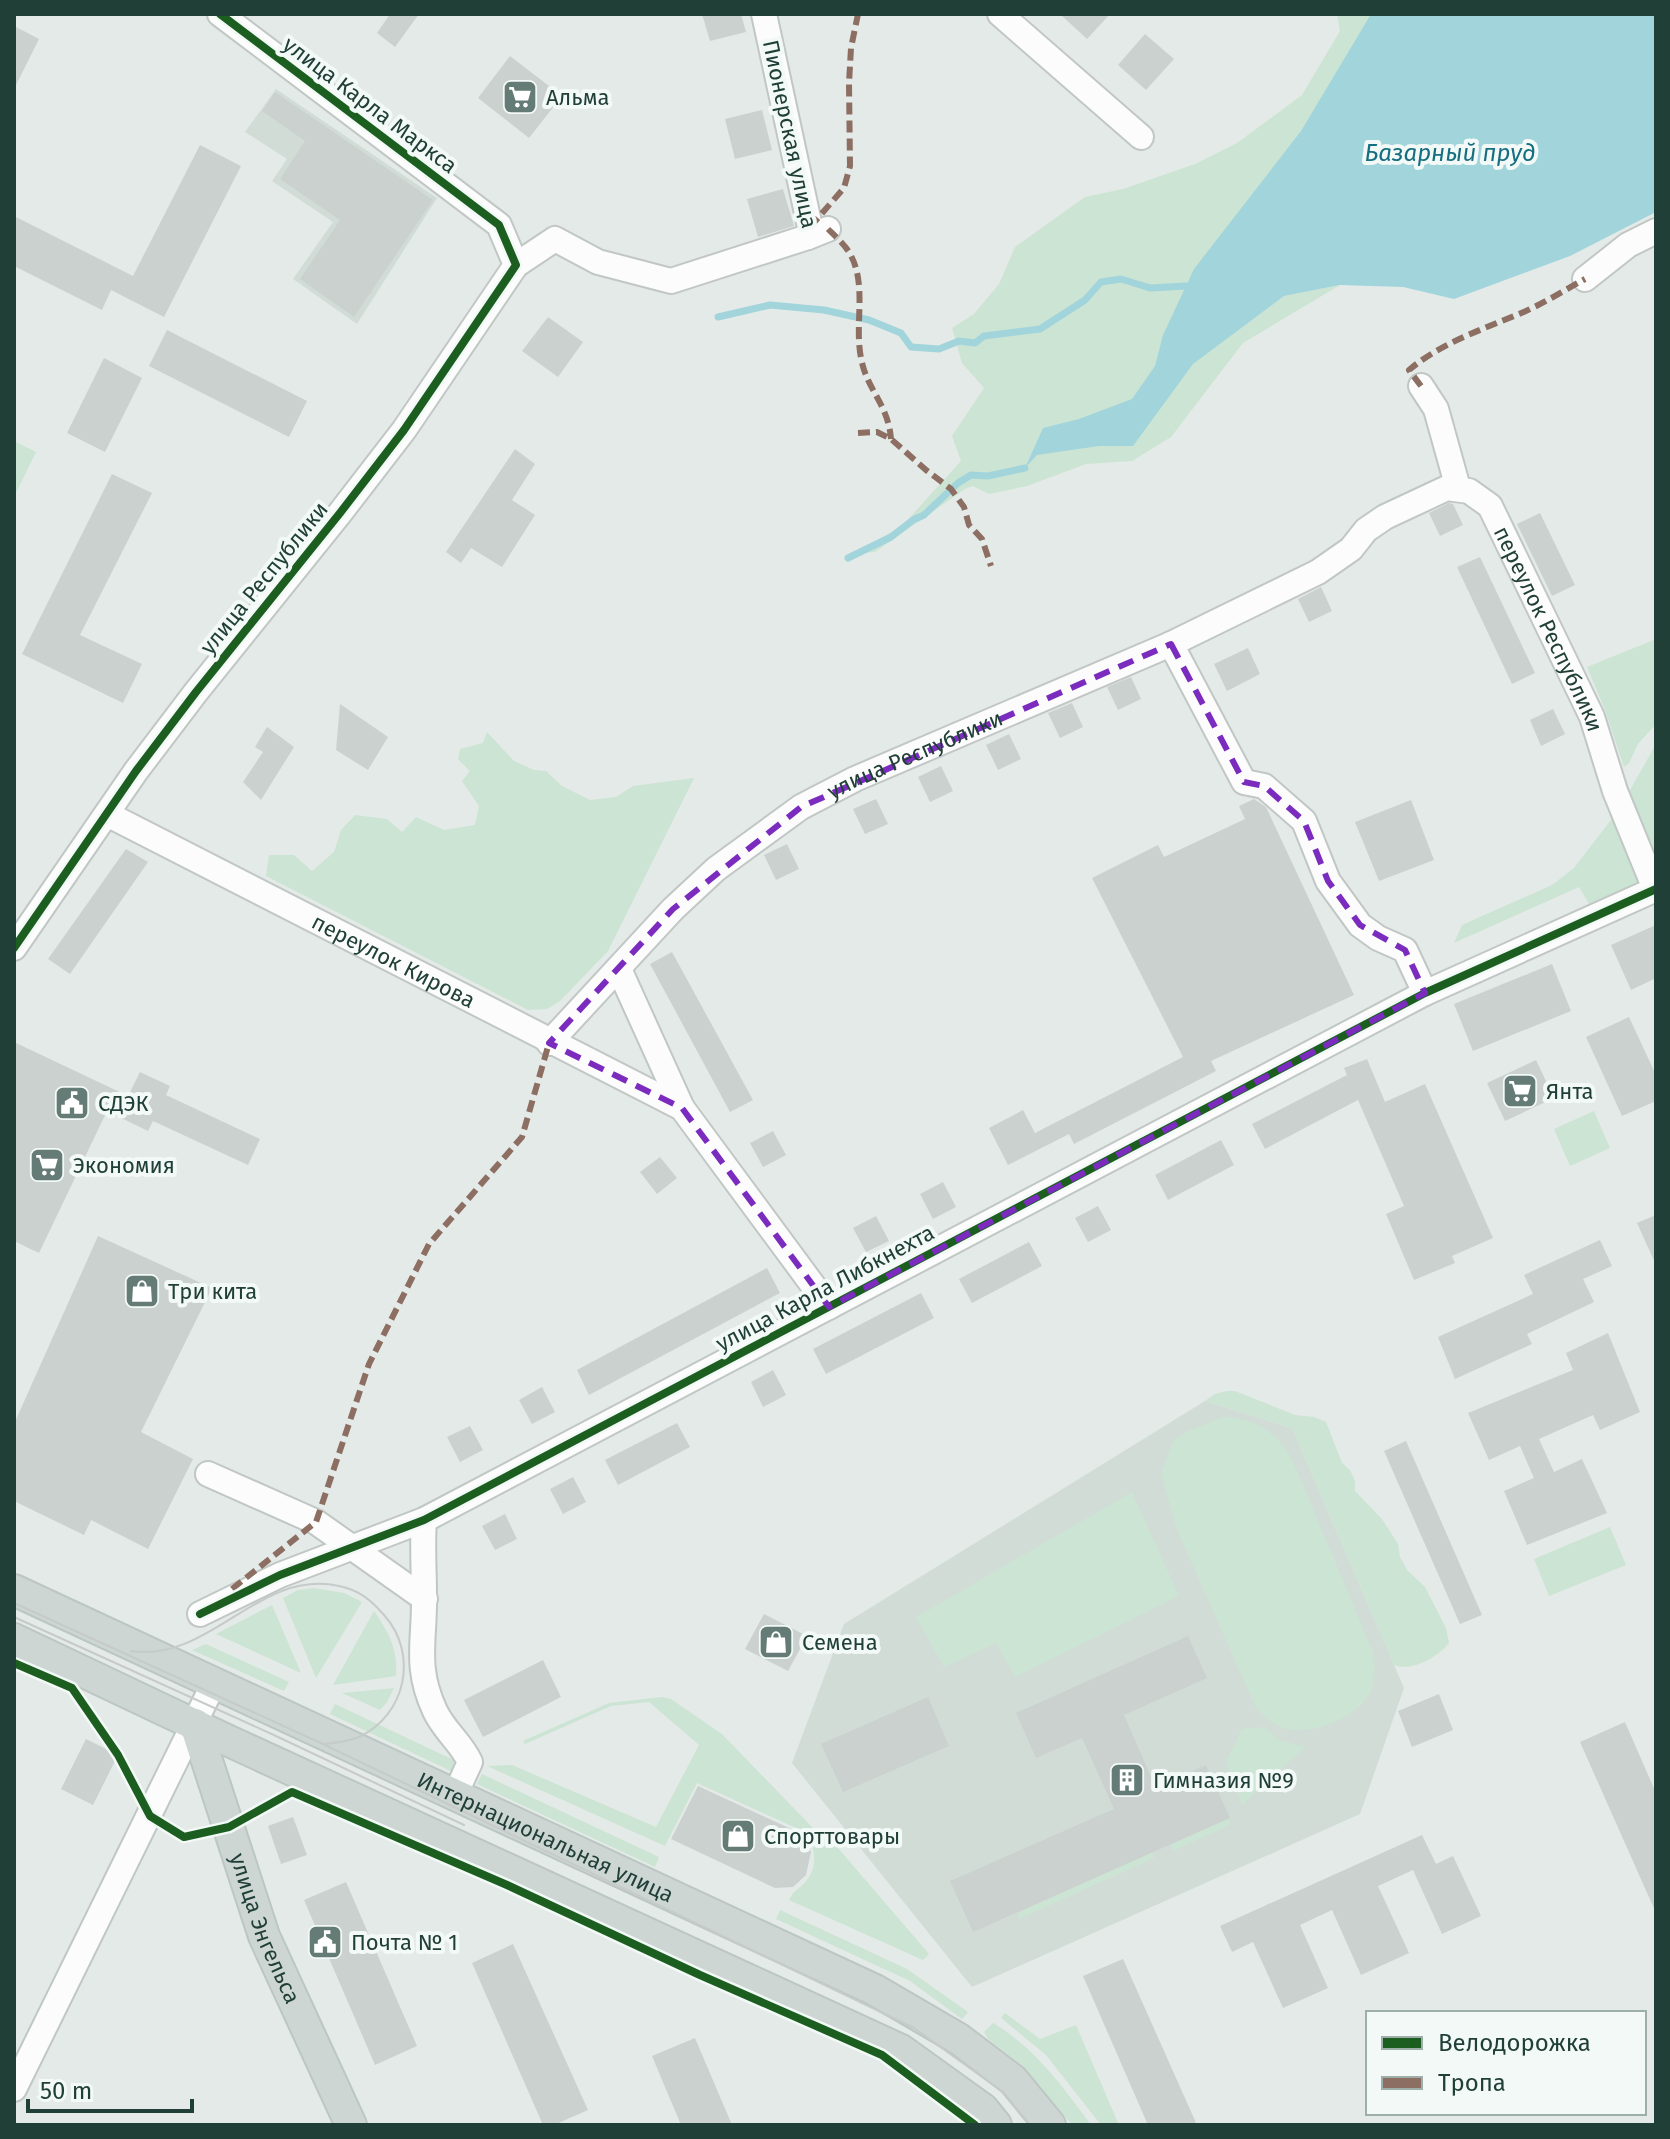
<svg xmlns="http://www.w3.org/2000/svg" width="1670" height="2139" font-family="'Fira Sans',sans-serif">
<rect width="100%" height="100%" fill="#e4eae7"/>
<path fill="#d1dcd7" d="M 276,89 L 437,198 L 357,324 L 293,279 L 333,222 L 272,181 L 287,159 L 245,132 Z
M 1205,1401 L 1292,1428 L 1404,1688 L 1360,1814 L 972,1987 L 792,1763 L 844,1624 Z"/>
<path fill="#cce4d3" d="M 1337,14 L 1372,14 L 1301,131 L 1193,363 L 1284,296 L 1340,285 L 1243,343 L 1171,437 L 1132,461 L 1086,464 L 1027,486 L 989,494 L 973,486 L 965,489 L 875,552 L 856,553 L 902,526 L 961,461 L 952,436 L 984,388 L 962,363 L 952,328 L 974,314 L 999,284 L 1015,247 L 1085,197 L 1123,189 L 1195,164 L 1237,143 L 1302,95 L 1340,31 Z
M 14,441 L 36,452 L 14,497 Z
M 1656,639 L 1656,724 L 1638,744 L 1629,763 L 1624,767 L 1605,710 L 1587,667 Z
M 487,732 L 514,761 L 534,770 L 546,771 L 562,786 L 590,800 L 616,797 L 633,786 L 694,778 L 608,951 L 560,1001 L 547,1009 L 528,1010 L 266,876 L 269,855 L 294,855 L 312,871 L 334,852 L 341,830 L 355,815 L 387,819 L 402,832 L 416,817 L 444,830 L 475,825 L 479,806 L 462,781 L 470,771 L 458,759 L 460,749 L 483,743 Z
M 1656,744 L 1656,872 L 1625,799 Z
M 1617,812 L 1645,880 L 1589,904 L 1579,887 L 1454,943 L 1462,925 L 1552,885 L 1574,868 Z
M 1594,1111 L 1610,1148 L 1570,1166 L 1554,1129 Z
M 1227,1391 L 1235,1391 L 1295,1415 L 1314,1417 L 1326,1422 L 1342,1463 L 1350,1470 L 1355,1481 L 1355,1491 L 1382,1519 L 1398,1544 L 1400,1557 L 1407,1570 L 1425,1587 L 1446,1628 L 1449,1643 C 1438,1657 1412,1672 1394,1665 L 1292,1428 L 1205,1401 L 1215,1394 Z
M 1224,1417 C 1257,1419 1275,1431 1292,1459 L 1373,1652 C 1375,1666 1376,1682 1369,1695 C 1354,1719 1308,1738 1281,1727 C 1271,1723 1264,1716 1256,1708 L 1177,1530 L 1161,1474 L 1174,1440 L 1188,1431 Z
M 1132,1492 L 1179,1596 L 1015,1677 L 996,1643 L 944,1667 L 916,1617 Z
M 1610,1527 L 1626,1565 L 1549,1596 L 1534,1559 Z
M 314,1588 L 344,1593 L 362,1602 L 316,1678 L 283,1598 L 298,1590 Z
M 272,1605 L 301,1673 L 216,1634 Z
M 374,1611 C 389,1633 398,1649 396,1676 L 333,1685 Z
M 206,1644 L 289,1682 L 284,1691 L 192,1650 Z
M 394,1688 L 387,1702 L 380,1710 L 342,1693 Z
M 662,1697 L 671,1699 L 722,1734 L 813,1828 L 826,1834 L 929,1954 L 923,1960 L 789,1900 C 793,1890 800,1889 806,1881 C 819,1866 815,1846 805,1832 L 697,1783 L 665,1846 L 487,1766 L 512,1765 L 656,1827 L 699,1745 L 649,1702 L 611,1706 L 525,1744 L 523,1741 L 609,1703 Z
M 335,1704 L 458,1762 L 453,1772 L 330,1714 Z
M 1264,1727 L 1279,1740 L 1305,1747 L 1242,1805 L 1226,1762 L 1242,1729 Z
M 482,1774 L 659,1857 L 655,1867 L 477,1784 Z
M 1230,1818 L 1230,1825 L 1173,1851 L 1170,1844 Z
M 1152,1852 L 1154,1858 L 1019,1919 L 1017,1913 Z
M 780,1910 L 907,1969 L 968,2012 L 962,2019 L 910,1981 L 776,1919 Z
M 1005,2013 L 1040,2039 L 1076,2025 L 1119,2125 L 1101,2125 L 1046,2055 L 1001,2018 Z
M 993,2023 C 1035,2048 1063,2087 1091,2125 L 1072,2125 L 1024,2067 L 988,2039 L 984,2032 Z"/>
<path fill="#a2d4dc" d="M 1371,14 L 1656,14 L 1656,212 L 1570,256 L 1454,299 L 1403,287 L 1340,285 L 1284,296 L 1193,364 L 1133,446 L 1099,446 L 1037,455 L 1025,468 L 1043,428 L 1079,419 L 1132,399 L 1155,366 L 1163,335 L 1194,269 L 1301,131 Z"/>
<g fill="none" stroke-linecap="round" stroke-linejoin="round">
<path stroke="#a2d4dc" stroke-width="7" d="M 718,317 L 770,305 L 824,310 L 869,320 L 901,333 L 911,347 L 939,349 L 959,341 L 975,343 L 984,336 L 1040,329 L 1085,300 L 1101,282 L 1121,279 L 1150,288 L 1186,286
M 848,558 L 891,537 L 913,520 L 924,515 L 958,483 L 971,475 L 988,476 L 1025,468"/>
</g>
<path fill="#cbd1cf" d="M 390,14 L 419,14 L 395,47 L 377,33 Z
M 702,14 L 741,14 L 746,32 L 710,41 Z
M 1060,14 L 1110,14 L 1087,39 Z
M 14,26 L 39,39 L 14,89 Z
M 1145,34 L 1174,59 L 1146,90 L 1118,65 Z
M 510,56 L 562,96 L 529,138 L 478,98 Z
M 275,92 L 433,200 L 354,317 L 300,279 L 340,220 L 280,179 L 305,141 L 262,111 Z
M 762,110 L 772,150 L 735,159 L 725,119 Z
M 200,145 L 241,166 L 164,317 L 111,290 L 102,310 L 14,266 L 14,216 L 133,276 Z
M 783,189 L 794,226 L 758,237 L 747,199 Z
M 548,317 L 583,342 L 558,377 L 522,351 Z
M 167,330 L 307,401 L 289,437 L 149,366 Z
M 104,358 L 142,378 L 105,452 L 67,433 Z
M 515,449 L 535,464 L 512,500 L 535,515 L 502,567 L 471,548 L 461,563 L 446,552 Z
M 112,474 L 152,493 L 80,635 L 142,664 L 123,703 L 22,654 Z
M 1449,503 L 1453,504 L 1463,525 L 1440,536 L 1429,513 Z
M 1540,513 L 1575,585 L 1552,596 L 1517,524 Z
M 1480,557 L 1535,673 L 1512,684 L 1457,567 Z
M 1321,587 L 1332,611 L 1309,622 L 1298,599 Z
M 1248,648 L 1260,674 L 1227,691 L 1214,664 Z
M 1131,677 L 1141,699 L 1118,710 L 1107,687 Z
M 1072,703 L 1083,727 L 1060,738 L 1048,713 Z
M 340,704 L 388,737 L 368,770 L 336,750 Z
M 1553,709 L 1565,734 L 1541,746 L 1530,720 Z
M 267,727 L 294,747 L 261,800 L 243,782 L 263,752 L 255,747 Z
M 1009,734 L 1021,759 L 998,770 L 986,745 Z
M 941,766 L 953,791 L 930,802 L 918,777 Z
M 876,799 L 888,824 L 865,834 L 853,809 Z
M 1254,799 L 1266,807 L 1354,995 L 1211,1061 L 1216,1071 L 1074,1144 L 1069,1134 L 1008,1165 L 989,1128 L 1023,1110 L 1035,1133 L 1183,1057 L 1092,878 L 1158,845 L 1164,857 L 1245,819 L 1239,806 Z
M 1411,800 L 1434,860 L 1379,881 L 1355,822 Z
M 787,844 L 799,869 L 776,880 L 764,855 Z
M 126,849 L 148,862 L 70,974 L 48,959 Z
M 1656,925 L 1656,978 L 1631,990 L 1611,945 Z
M 672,952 L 753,1100 L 730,1112 L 650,964 Z
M 1552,964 L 1571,1011 L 1473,1051 L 1454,1004 Z
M 1629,1017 L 1656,1075 L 1656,1101 L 1622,1116 L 1586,1037 Z
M 14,1042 L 128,1096 L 140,1072 L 170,1086 L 166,1095 L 260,1139 L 248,1165 L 153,1121 L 148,1131 L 107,1111 L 39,1253 L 14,1241 Z
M 1367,1059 L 1385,1102 L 1425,1084 L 1493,1238 L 1452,1256 L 1455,1263 L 1414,1280 L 1386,1214 L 1404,1206 L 1358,1100 L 1265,1149 L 1252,1124 L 1347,1075 L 1344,1068 Z
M 1536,1060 L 1554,1098 L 1505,1121 L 1487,1083 Z
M 773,1131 L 786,1155 L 763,1167 L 750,1143 Z
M 1221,1140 L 1234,1165 L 1168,1200 L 1155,1175 Z
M 660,1157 L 677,1178 L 657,1194 L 640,1172 Z
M 943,1182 L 956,1207 L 933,1219 L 920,1194 Z
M 1098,1206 L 1111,1230 L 1088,1242 L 1075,1218 Z
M 1656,1215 L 1656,1265 L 1637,1223 Z
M 876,1216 L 889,1241 L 866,1252 L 853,1228 Z
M 98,1236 L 212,1288 L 141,1432 L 193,1459 L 148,1549 L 91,1520 L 84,1535 L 14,1501 L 14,1424 Z
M 1600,1240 L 1612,1266 L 1583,1279 L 1594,1302 L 1527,1334 L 1532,1344 L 1455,1379 L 1438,1337 L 1533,1294 L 1524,1275 Z
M 1029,1242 L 1042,1266 L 972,1303 L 959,1279 Z
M 767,1268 L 780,1293 L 589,1395 L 577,1370 Z
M 921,1293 L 934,1318 L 826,1374 L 813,1349 Z
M 1608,1333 L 1640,1412 L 1600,1430 L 1593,1415 L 1539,1439 L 1554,1472 L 1582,1459 L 1607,1513 L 1527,1545 L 1504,1491 L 1534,1478 L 1520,1446 L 1489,1460 L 1468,1413 L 1573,1370 L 1566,1353 Z
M 773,1370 L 786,1395 L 763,1407 L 751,1382 Z
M 542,1387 L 555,1412 L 532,1424 L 519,1400 Z
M 677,1423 L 690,1447 L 618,1485 L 605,1460 Z
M 470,1426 L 483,1450 L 460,1462 L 447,1437 Z
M 1406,1441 L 1482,1615 L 1460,1624 L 1384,1451 Z
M 573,1477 L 586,1502 L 563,1514 L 550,1489 Z
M 505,1514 L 517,1539 L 495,1550 L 482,1526 Z
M 764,1614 L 807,1636 L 788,1671 L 745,1649 Z
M 1188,1636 L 1207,1678 L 1124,1715 L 1156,1788 L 1206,1765 L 1230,1818 L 973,1932 L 950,1881 L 1114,1809 L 1082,1738 L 1036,1758 L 1016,1713 Z
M 543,1660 L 561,1697 L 483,1737 L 464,1700 Z
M 1439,1694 L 1453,1730 L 1412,1747 L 1398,1711 Z
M 928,1697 L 949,1746 L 843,1792 L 821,1744 Z
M 1625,1722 L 1656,1793 L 1656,1913 L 1580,1742 Z
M 86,1739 L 118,1755 L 93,1805 L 61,1789 Z
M 698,1786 L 802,1834 L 811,1852 L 806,1875 L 793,1887 L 775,1888 L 671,1839 Z
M 293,1817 L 307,1855 L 281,1864 L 268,1826 Z
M 1422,1835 L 1436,1864 L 1453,1856 L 1481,1916 L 1442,1934 L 1413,1870 L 1378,1886 L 1409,1953 L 1361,1975 L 1332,1910 L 1300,1925 L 1328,1988 L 1283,2008 L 1253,1942 L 1232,1952 L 1220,1926 Z
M 346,1882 L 417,2046 L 375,2065 L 304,1900 Z
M 513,1944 L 588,2110 L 554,2125 L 543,2125 L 472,1963 Z
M 1123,1959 L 1197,2125 L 1148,2125 L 1083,1976 Z
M 695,2038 L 732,2125 L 681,2125 L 652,2056 Z"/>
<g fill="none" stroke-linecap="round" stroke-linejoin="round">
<g stroke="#c1c7c4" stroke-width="28">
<g id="minor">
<path d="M 764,14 L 810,227 L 808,237 L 828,229"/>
<path d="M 1000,14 L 1141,137"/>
<path d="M 516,265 L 555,239 L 598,262 L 671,281 L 808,237"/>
<path d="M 1585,279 L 1628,245 L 1656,231"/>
<path d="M 1421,386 L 1436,409 L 1458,488"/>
<path id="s1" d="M 1171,644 L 1318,572 L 1351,549 L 1366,530 L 1385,517 L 1447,488 L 1469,491 L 1490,506 L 1592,717 L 1615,791 L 1655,889"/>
<path id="s2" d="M 107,814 L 682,1108 L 829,1307"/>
<path d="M 14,948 L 136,771 L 196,692 L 340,513 L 404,430 L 516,265 L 499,225 L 220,14"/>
<path d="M 619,969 L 682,1108"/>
<path id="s3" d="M 549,1043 L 673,909 L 716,869 L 801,807 L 855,779 L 1171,644 L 1244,782 L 1264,786 L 1304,821 L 1328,881 L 1360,925 L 1378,938 L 1405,950 L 1425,993"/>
<path d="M 208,1474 L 316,1522 L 425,1599"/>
<path d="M 424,1520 C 422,1545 424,1570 424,1595 C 425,1641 414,1666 435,1711 C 445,1732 460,1741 470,1762 L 455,1795"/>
<path d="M 200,1614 L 280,1575 L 424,1520 L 1425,993 L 1656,889"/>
<path d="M 14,2089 L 214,1683"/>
</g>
</g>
<g stroke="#bcc6c3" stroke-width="34">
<g id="major">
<path id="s4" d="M 14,1590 L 875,1990 L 959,2039 L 1013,2080 L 1050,2125"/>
<path d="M 14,1639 L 229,1741 L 901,2050 L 983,2109 L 996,2125"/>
<path id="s5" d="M 195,1724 L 264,1936 L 351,2125"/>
</g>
</g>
<use href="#minor" stroke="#fbfcfb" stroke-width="24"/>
<use href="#major" stroke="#cdd6d3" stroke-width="30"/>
<path stroke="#c6cbca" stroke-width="2" d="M 14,1603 L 323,1744 L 914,2028 L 1003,2092 L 1030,2125
M 14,1617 L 276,1736 L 464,1825
M 131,1651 C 210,1663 259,1568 339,1586 C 359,1590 371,1600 384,1615 C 419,1654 406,1715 359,1737 C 347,1742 335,1743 323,1744"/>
<path stroke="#8d6e63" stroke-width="6" stroke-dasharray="12 6" stroke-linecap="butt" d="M 810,227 L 844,188 L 850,166 L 849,83 L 851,48 L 858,14
M 828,229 C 835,236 844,244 849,252 C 868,284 854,323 861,358 C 867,391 888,403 891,439
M 1421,386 L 1409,370 C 1441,343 1481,330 1519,314 C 1541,305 1563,291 1585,279
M 858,433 L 877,432 L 891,439 L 926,470 L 951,489 L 964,507 L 969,525 L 982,539 L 991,566
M 232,1589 L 316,1522 L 369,1364 L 429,1244 L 522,1137 L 549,1043"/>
<g stroke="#f2f9f6" stroke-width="13">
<path id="cycleway" d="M 14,948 L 136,771 L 196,692 L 340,513 L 404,430 L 516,265 L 499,225 L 220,14
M 200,1614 L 280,1575 L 424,1520 L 1425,993 L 1656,889
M 14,1663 L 72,1688 L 118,1755 L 150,1816 L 184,1837 L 229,1827 L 292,1792 L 507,1885 L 700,1975 L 882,2055 L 975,2125"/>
</g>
<use href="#cycleway" stroke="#1b5e20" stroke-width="8"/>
</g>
<path fill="none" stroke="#7b2cbf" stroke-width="6" stroke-dasharray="16 10" stroke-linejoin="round" d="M 1171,644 L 1244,782 L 1264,786 L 1304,821 L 1328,881 L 1360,925 L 1405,950 L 1425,993 L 829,1307 L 682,1108 L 549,1043 L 673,909 L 801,807 Z"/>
<defs>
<g id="supermarket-square" transform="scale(1.8)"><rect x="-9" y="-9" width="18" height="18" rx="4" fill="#657b75" stroke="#f2f9f6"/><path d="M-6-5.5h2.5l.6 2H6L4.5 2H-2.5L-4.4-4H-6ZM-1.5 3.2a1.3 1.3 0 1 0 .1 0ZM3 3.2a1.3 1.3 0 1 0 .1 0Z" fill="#fff"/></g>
<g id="civic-square" transform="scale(1.8)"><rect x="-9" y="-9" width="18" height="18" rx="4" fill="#657b75" stroke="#f2f9f6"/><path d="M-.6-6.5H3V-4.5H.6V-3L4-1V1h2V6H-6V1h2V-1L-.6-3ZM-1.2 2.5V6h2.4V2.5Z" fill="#fff"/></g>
<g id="shop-square" transform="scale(1.8)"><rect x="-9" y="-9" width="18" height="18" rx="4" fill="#657b75" stroke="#f2f9f6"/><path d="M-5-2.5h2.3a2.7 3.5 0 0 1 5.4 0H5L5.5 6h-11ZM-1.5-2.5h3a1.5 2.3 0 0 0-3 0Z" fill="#fff"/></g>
<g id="building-square" transform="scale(1.8)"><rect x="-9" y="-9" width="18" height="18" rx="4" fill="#657b75" stroke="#f2f9f6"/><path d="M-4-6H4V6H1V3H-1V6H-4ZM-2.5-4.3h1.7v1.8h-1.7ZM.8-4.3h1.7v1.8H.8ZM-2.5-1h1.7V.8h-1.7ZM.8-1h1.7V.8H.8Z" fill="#fff"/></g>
</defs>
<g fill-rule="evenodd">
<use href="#supermarket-square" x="520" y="97"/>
<use href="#supermarket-square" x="1520" y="1091"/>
<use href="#civic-square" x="72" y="1103"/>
<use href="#supermarket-square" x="47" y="1165"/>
<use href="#shop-square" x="142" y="1291"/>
<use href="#shop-square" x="776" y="1642"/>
<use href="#building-square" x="1127" y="1780"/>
<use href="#shop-square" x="738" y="1836"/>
<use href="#civic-square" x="325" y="1942"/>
</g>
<g text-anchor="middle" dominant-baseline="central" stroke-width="8" stroke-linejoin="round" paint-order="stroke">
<g font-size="22" fill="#203f37" stroke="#f2f9f6" text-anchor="start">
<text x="546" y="97">Альма</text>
<text x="1546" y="1091">Янта</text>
<text x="98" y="1103">СДЭК</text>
<text x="73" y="1165">Экономия</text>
<text x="168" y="1291">Три кита</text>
<text x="802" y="1642">Семена</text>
<text x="1153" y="1780">Гимназия №9</text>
<text x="764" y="1836">Спорттовары</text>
<text x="351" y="1942">Почта № 1</text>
</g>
<g font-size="22" fill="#203f37" stroke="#f2f9f6">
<text transform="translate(370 105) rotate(37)">улица Карла Маркса</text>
<text transform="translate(790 134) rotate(78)">Пионерская улица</text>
<text transform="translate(264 578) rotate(-51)">улица Республики</text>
<text stroke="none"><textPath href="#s1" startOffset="504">переулок Республики</textPath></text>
<text stroke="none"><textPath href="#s3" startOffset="472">улица Республики</textPath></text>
<text stroke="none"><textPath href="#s2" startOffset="322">переулок Кирова</textPath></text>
<text transform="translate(825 1288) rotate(-28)">улица Карла Либкнехта</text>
<text stroke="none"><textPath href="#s4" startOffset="586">Интернациональная улица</textPath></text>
<text stroke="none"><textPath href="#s5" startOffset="216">улица Энгельса</textPath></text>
</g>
<g font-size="24" font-style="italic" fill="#156e81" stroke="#f2f9f6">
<text x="1450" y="153">Базарный пруд</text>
</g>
</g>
<rect width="1670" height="2139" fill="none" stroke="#203f37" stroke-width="32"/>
<rect x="1366" y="2011" width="280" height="104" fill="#f2f9f6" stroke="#9eafaa" stroke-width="2"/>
<rect x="1382" y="2037" width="40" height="12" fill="#1b5e20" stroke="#9eafaa" stroke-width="2"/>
<text x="1438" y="2051" font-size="24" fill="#203f37">Велодорожка</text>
<rect x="1382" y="2077" width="40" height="12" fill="#8d6e63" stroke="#9eafaa" stroke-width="2"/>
<text x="1438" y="2091" font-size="24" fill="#203f37">Тропа</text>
<path d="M28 2099v12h164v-12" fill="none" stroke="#203f37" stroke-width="4"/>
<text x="40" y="2099" font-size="24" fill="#203f37" stroke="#f2f9f6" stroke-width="6" paint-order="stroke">50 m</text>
</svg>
